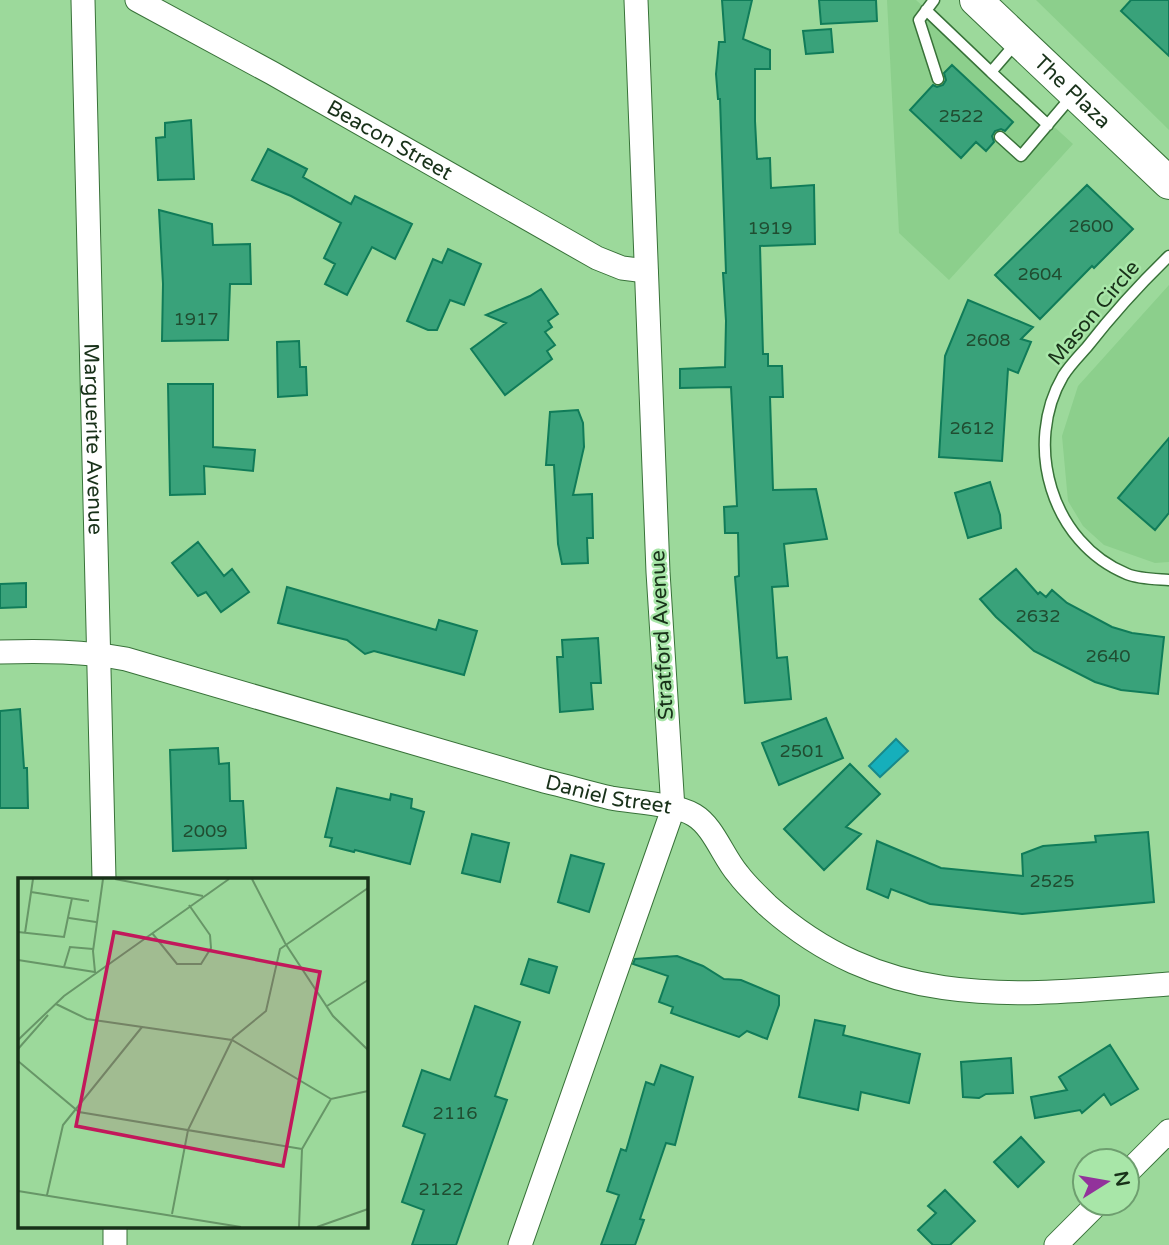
<svg xmlns="http://www.w3.org/2000/svg" width="1169" height="1245" font-family="'Varela Round',sans-serif">
<rect width="100%" height="100%" fill="#9cd99b"/>
<path fill="#8ccf8c" d="M 887,0 L 916,0 L 1073,144 L 949,280 L 899,233 Z
M 1036,0 L 1169,0 L 1169,130 L 1162,123 Z
M 1169,285 L 1169,562 L 1155,563 L 1104,545 L 1083,526 L 1068,501 L 1062,436 L 1078,386 Z"/>
<path fill="#16afbb" stroke="#17898a" stroke-width="2" d="M 896,739 L 908,751 L 880,777 L 869,766 Z"/>
<path fill="#39a27a" stroke="#107c59" stroke-width="2" d="M 722,0 L 752,0 L 743,39 L 770,50 L 770,69 L 755,69 L 755,121 L 757,159 L 770,158 L 771,188 L 814,185 L 815,244 L 760,246 L 763,354 L 768,354 L 768,366 L 782,366 L 783,397 L 770,397 L 773,490 L 816,489 L 827,539 L 784,544 L 788,586 L 772,587 L 777,658 L 787,657 L 791,699 L 745,703 L 735,577 L 739,576 L 738,533 L 725,533 L 724,507 L 737,506 L 731,387 L 680,388 L 680,369 L 725,367 L 726,321 L 723,273 L 726,273 L 720,99 L 718,99 L 716,74 L 719,42 L 725,42 Z
M 819,0 L 876,0 L 877,21 L 821,24 Z
M 1131,0 L 1169,0 L 1169,56 L 1121,11 Z
M 831,29 L 833,52 L 806,54 L 803,31 Z
M 952,65 L 1013,122 L 1005,131 L 1001,129 L 995,131 L 992,136 L 994,142 L 986,151 L 976,142 L 961,158 L 910,110 L 933,85 L 937,87 L 943,85 L 946,80 L 944,73 Z
M 191,120 L 194,179 L 158,180 L 156,138 L 165,137 L 165,123 Z
M 268,149 L 307,169 L 303,177 L 351,204 L 355,196 L 412,224 L 395,259 L 372,247 L 347,295 L 325,284 L 335,264 L 324,258 L 341,223 L 291,196 L 252,180 Z
M 1087,185 L 1133,229 L 1094,268 L 1092,266 L 1040,319 L 995,275 Z
M 159,210 L 212,224 L 213,245 L 250,244 L 251,284 L 230,284 L 228,340 L 162,341 L 163,284 Z
M 448,249 L 481,264 L 464,305 L 450,300 L 437,330 L 428,330 L 407,321 L 433,259 L 442,263 Z
M 541,289 L 558,314 L 548,321 L 552,327 L 545,332 L 555,345 L 547,351 L 552,359 L 505,395 L 471,349 L 506,323 L 486,315 L 530,296 Z
M 968,300 L 1033,327 L 1021,339 L 1031,342 L 1018,373 L 1008,369 L 1002,461 L 939,457 L 945,356 Z
M 299,341 L 300,367 L 306,367 L 307,395 L 278,397 L 277,342 Z
M 168,384 L 213,384 L 213,447 L 255,450 L 253,471 L 204,466 L 205,494 L 170,495 Z
M 578,410 L 583,423 L 584,447 L 573,495 L 592,494 L 593,538 L 587,538 L 588,563 L 562,564 L 558,544 L 554,465 L 546,465 L 550,412 Z
M 1169,438 L 1169,513 L 1155,530 L 1118,498 Z
M 990,482 L 1000,515 L 1001,528 L 968,538 L 955,493 Z
M 198,542 L 224,576 L 232,569 L 249,592 L 221,612 L 206,592 L 198,596 L 172,563 Z
M 1016,569 L 1038,594 L 1040,592 L 1046,597 L 1052,590 L 1067,603 L 1112,627 L 1132,633 L 1164,637 L 1158,694 L 1121,690 L 1095,682 L 1034,651 L 996,617 L 980,599 Z
M 26,583 L 26,607 L 0,608 L 0,584 Z
M 287,587 L 436,630 L 439,620 L 477,631 L 464,675 L 374,651 L 365,654 L 347,640 L 278,623 Z
M 598,638 L 601,683 L 591,683 L 593,709 L 560,712 L 557,657 L 563,657 L 562,640 Z
M 20,709 L 24,768 L 27,768 L 28,808 L 0,808 L 0,711 Z
M 826,718 L 843,758 L 779,785 L 762,743 Z
M 218,748 L 219,764 L 229,763 L 230,801 L 243,801 L 246,848 L 173,851 L 170,750 Z
M 850,764 L 880,794 L 846,827 L 861,834 L 824,870 L 784,829 Z
M 337,788 L 390,800 L 391,794 L 412,799 L 411,808 L 424,812 L 410,864 L 355,850 L 354,852 L 330,846 L 332,838 L 325,837 Z
M 1148,832 L 1154,902 L 1022,914 L 930,904 L 891,889 L 888,898 L 867,889 L 877,841 L 941,868 L 1023,876 L 1022,854 L 1043,846 L 1096,842 L 1095,836 Z
M 472,834 L 509,843 L 500,882 L 462,873 Z
M 571,855 L 604,864 L 589,912 L 558,902 Z
M 677,956 L 703,966 L 724,979 L 741,980 L 779,996 L 779,1005 L 767,1039 L 747,1031 L 739,1037 L 671,1013 L 673,1007 L 659,1002 L 668,976 L 633,964 L 635,959 Z
M 529,959 L 557,967 L 549,993 L 521,984 Z
M 475,1006 L 520,1022 L 495,1096 L 507,1100 L 456,1245 L 412,1245 L 424,1210 L 402,1202 L 425,1134 L 403,1126 L 422,1070 L 450,1080 Z
M 815,1020 L 845,1026 L 843,1035 L 920,1054 L 909,1103 L 861,1092 L 858,1110 L 799,1097 Z
M 1110,1045 L 1138,1089 L 1111,1105 L 1104,1094 L 1082,1113 L 1080,1110 L 1035,1118 L 1031,1097 L 1067,1090 L 1059,1077 Z
M 1011,1058 L 1013,1093 L 986,1094 L 979,1098 L 963,1097 L 961,1062 Z
M 661,1065 L 693,1077 L 675,1145 L 666,1143 L 640,1219 L 644,1220 L 635,1245 L 601,1245 L 619,1195 L 607,1191 L 621,1149 L 626,1151 L 646,1082 L 654,1085 Z
M 1021,1137 L 1044,1162 L 1018,1187 L 994,1162 Z
M 945,1190 L 975,1221 L 950,1245 L 933,1245 L 918,1230 L 936,1213 L 928,1206 Z"/>
<g fill="none" stroke-linecap="round" stroke-linejoin="round">
<g stroke="#387239" stroke-width="13">
<path id="lane" d="M 934,0 L 919,20 L 938,79
M 926,10 L 991,72
M 1016,43 L 991,72 L 1048,125
M 1000,137 L 1021,156 L 1072,96
M 1169,256 C 1140,284 1112,315 1087,347 C 1079,356 1070,365 1063,376 C 1023,444 1051,543 1127,574 C 1139,579 1156,579 1169,580"/>
</g>
<g stroke="#387239" stroke-width="25">
<g id="street">
<path id="s1" d="M 83,0 L 104,879"/>
<path id="s2" d="M 137,0 L 272,73 L 597,258 L 622,268 L 646,271"/>
<path id="s3" d="M 0,652 C 43,651 84,651 126,659 L 544,781 C 566,786 589,793 611,798 C 633,802 676,804 694,815 C 714,827 723,857 738,874 C 746,885 757,895 767,905 C 889,1014 1019,995 1169,984"/>
<path d="M 1127,1173 L 1169,1131"/>
<path d="M 115,1226 L 115,1245"/>
<path d="M 520,1245 L 673,809 L 658,572 L 636,0"/>
<path d="M 1056,1245 L 1098,1203"/>
</g>
</g>
<g stroke="#387239" stroke-width="34">
<g id="secondary">
<path id="s4" d="M 976,0 L 1169,183"/>
</g>
</g>
<use href="#lane" stroke="#fff" stroke-width="10"/>
<use href="#street" stroke="#fff" stroke-width="23"/>
<use href="#secondary" stroke="#fff" stroke-width="32"/>
</g>
<g text-anchor="middle" dominant-baseline="central" stroke-width="5" stroke-linejoin="round" paint-order="stroke">
<g font-size="18" fill="#204d31">
<text x="961" y="116">2522</text>
<text x="1091" y="226">2600</text>
<text x="770" y="228">1919</text>
<text x="1040" y="274">2604</text>
<text x="196" y="319">1917</text>
<text x="988" y="340">2608</text>
<text x="972" y="428">2612</text>
<text x="1038" y="616">2632</text>
<text x="1108" y="656">2640</text>
<text x="802" y="751">2501</text>
<text x="205" y="831">2009</text>
<text x="1052" y="881">2525</text>
<text x="455" y="1113">2116</text>
<text x="441" y="1189">2122</text>
</g>
<g font-size="21" fill="#183119" stroke="#a8e6a8">
<text stroke="none"><textPath href="#s4" startOffset="133">The Plaza</textPath></text>
<text stroke="none"><textPath href="#s2" startOffset="289">Beacon Street</textPath></text>
<text transform="translate(1094 313) rotate(-50)">Mason Circle</text>
<text stroke="none"><textPath href="#s1" startOffset="439">Marguerite Avenue</textPath></text>
<text transform="translate(662 635) rotate(-93)">Stratford Avenue</text>
<text stroke="none"><textPath href="#s3" startOffset="628">Daniel Street</textPath></text>
</g>
</g>
<g transform="translate(18 878)">
<rect width="350" height="350" fill="#9cd99b"/>
<path fill="none" stroke="#679667" stroke-width="2" d="M 97,1 L 185,18M 234,1 L 267,65 L 315,138 L 350,172M 13,14 L 71,23M 51,40 L 78,44M 0,54 L 46,59 L 54,20M 7,55 L 15,1M 134,55 L 159,86 L 183,86 L 193,70 L 192,57 L 171,27M 0,82 L 77,94 L 75,73 L 85,1M 46,89 L 52,69 L 75,71M 38,126 L 69,141 L 214,162 L 313,221 L 350,213M 309,128 L 350,102M 0,162 L 46,118 L 211,1M 0,171 L 30,137M 0,183 L 61,234 L 284,271M 0,313 L 223,349M 29,317 L 45,247 L 124,149M 154,336 L 170,252 L 215,160 L 248,133 L 262,71 L 350,10M 281,349 L 284,271 L 313,221M 299,349 L 350,331"/>
<path fill="#c2185b" fill-opacity="0.15" stroke="#c2185b" stroke-width="3.5" d="M 96,54 L 302,94 L 265,288 L 58,248 Z"/>
<rect width="350" height="350" fill="none" stroke="#183119" stroke-width="3.5"/>
</g>
<g transform="translate(1106 1182) rotate(79)"><circle r="33" fill="#a8e6a8" stroke="#6e9e6f" stroke-width="2"/>
<path d="M0-5L12 26L0 18L-12 26Z" fill="#92329b"/>
<text y="-10" font-size="19" font-weight="bold" text-anchor="middle" fill="#183119">N</text>
</g>
</svg>
